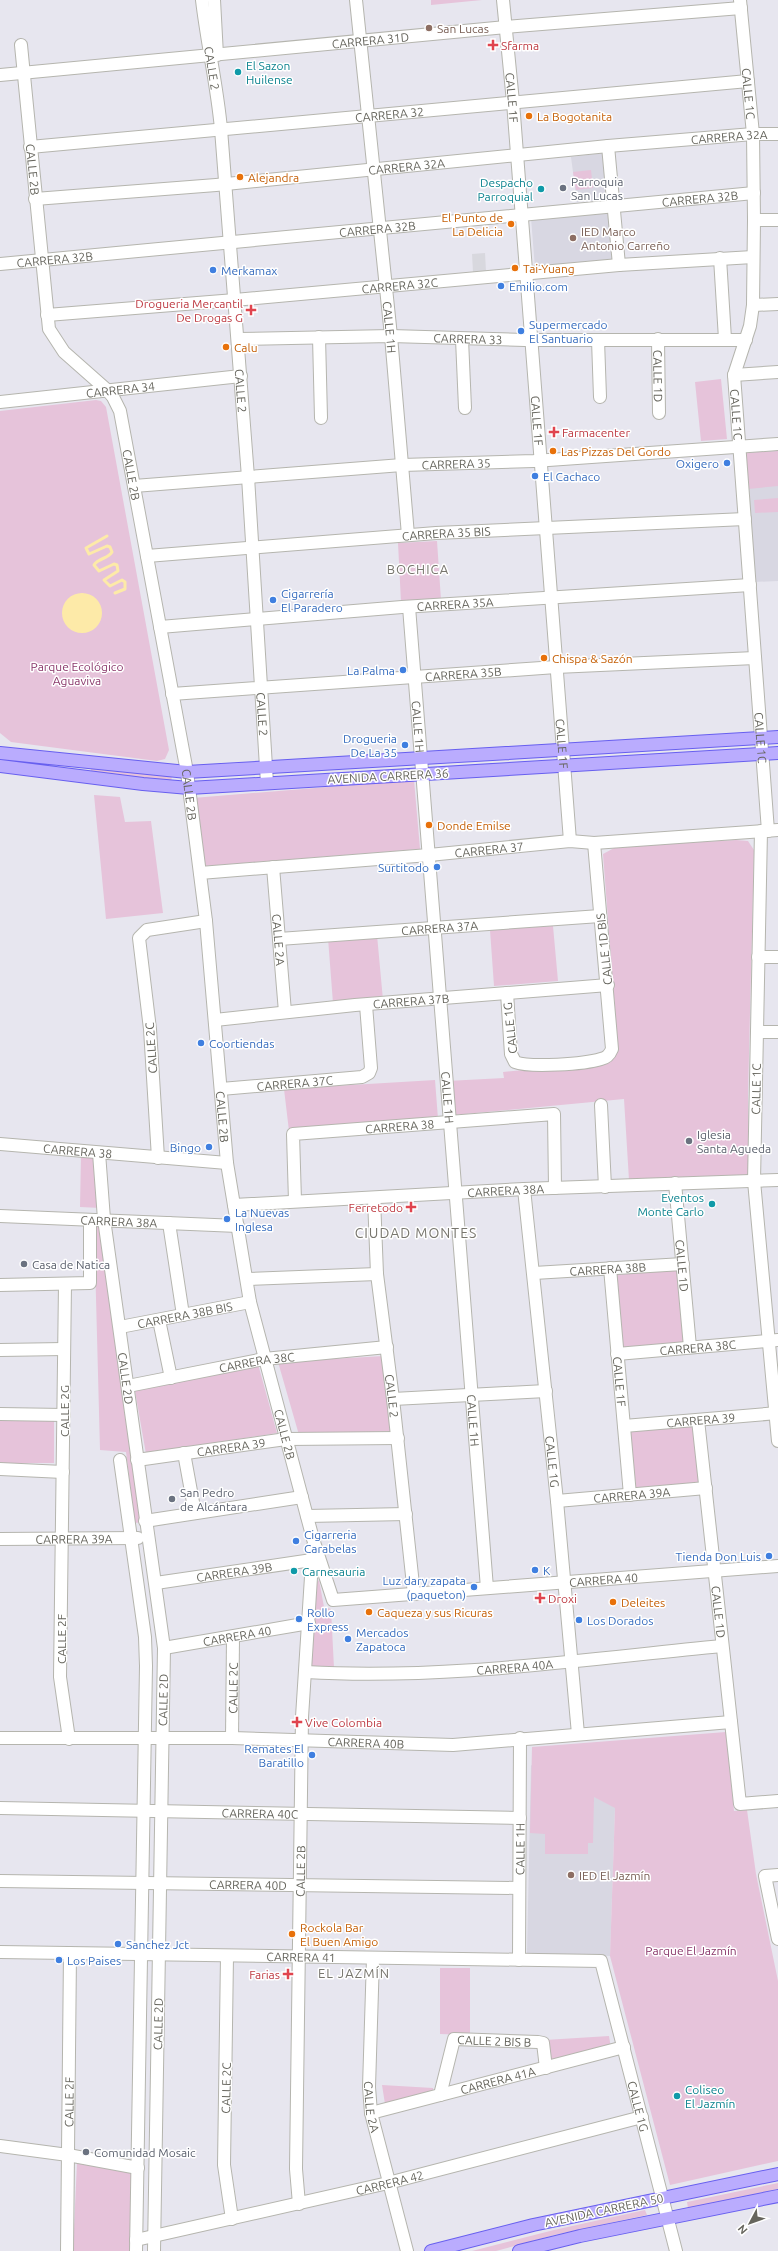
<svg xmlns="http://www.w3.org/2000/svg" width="778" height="2251" font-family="Ubuntu,sans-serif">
<rect width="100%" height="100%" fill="#e7e6ef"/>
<path fill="#d8d8de" d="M 485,253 L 486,271 L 473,272 L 472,254 Z"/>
<path fill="#d8d7e2" d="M 604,153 L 608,199 L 577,202 L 571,157 Z
M 611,209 L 615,259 L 535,268 L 531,218 Z
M 778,451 L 778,581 L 753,582 L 745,453 Z
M 531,1765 L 615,1807 L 610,1956 L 527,1953 Z"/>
<path fill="#e6c3da" d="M 431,0 L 482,0 L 431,5 Z
M 591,170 L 593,188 L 576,190 L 573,172 Z
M 721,379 L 727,439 L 701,441 L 695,382 Z
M 96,400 L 101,401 L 106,407 L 169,750 L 165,759 L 157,761 L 11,742 L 0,733 L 0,411 Z
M 778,451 L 778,486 L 748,489 L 745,453 Z
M 778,498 L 778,512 L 755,513 L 754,500 Z
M 437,541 L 441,600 L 401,602 L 398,543 Z
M 91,768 L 172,776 L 171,782 L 91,774 Z
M 414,780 L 420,849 L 205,866 L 193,798 Z
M 94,795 L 120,797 L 125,822 L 151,821 L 163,913 L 106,919 Z
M 736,840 L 748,841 L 754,850 L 748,1094 L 749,1175 L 629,1180 L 624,1099 L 454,1115 L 447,1081 L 504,1078 L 503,1072 L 599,1063 L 615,1056 L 618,1050 L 603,854 L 616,847 Z
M 553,926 L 558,981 L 494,986 L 490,930 Z
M 377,935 L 383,1000 L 333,1003 L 328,938 Z
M 435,1080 L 438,1119 L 289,1131 L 284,1089 Z
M 81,1155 L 95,1156 L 101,1208 L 80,1207 Z
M 101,1221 L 142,1522 L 135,1523 L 126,1452 L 100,1450 L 94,1222 Z
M 678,1270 L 684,1343 L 621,1348 L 615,1275 Z
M 384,1356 L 394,1431 L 299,1435 L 278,1362 Z
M 258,1364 L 277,1433 L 146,1454 L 135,1391 Z
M 0,1418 L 54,1418 L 54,1463 L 0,1463 Z
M 695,1424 L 700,1484 L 636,1489 L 630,1430 Z
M 319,1580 L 324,1607 L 331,1609 L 334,1668 L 310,1668 L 316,1583 Z
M 726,1732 L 734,1811 L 747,1810 L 756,1874 L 778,1981 L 778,2161 L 670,2185 L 610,1956 L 615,1808 L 594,1797 L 593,1843 L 588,1843 L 588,1854 L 545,1854 L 545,1834 L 530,1833 L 532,1747 Z
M 440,1968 L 470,1968 L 470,2035 L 440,2034 Z
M 609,2036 L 611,2048 L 549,2064 L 545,2040 Z
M 382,2085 L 433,2088 L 433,2093 L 385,2104 Z
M 77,2163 L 132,2171 L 130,2251 L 73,2251 Z
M 778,2183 L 778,2189 L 688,2208 L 687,2202 Z
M 645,2210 L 647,2215 L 554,2235 L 496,2251 L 472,2251 L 554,2230 Z"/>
<path fill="#fdeaa8" d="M62 613a20 20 0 1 1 40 0a20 20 0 1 1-40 0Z"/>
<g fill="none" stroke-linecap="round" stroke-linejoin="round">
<path stroke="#fdeaa8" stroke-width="3" d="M 107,536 L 86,548 L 89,554 L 107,546 L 110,547 L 112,552 C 108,559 98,558 94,565 L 99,571 L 114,564 L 117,565 L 118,571 L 104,580 L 110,586 L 122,580 L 125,582 L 125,589 L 115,593"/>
<g stroke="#b5b5ae" stroke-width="14">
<g id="minor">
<path id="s1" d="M 202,0 C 207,43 217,85 221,129 L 248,477 L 267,783"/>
<path d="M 214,0 L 217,55"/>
<path id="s2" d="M 356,0 L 391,336 L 408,535"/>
<path id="s3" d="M 503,0 L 513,102 L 570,841"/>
<path id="s4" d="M 740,0 L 753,134 L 754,220 L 753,305 L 750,326 L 734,375 L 768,831"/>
<path id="s5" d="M 21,45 L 49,329 L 64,352 L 107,390 L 113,397 L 120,411 L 187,772 L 206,921 L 227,1163 L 250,1302 L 313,1539 L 333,1600 L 778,1566"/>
<path id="s6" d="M 0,75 L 506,27 L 741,8"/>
<path d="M 608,146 L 619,265"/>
<path id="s7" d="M 30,147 L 748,81"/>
<path id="s8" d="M 35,199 L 216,185 L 608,146 L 753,134 L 778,134"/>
<path d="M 754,220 L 778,220"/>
<path d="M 720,258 L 725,339"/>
<path id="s9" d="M 0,264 L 754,193"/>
<path d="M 753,305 L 778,304"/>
<path id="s10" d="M 47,315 L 235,300 L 619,265 L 753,257"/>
<path d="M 319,337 L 321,418"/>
<path id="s11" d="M 238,339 L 391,336 L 525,340 L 746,340"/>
<path d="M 462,339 L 465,408"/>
<path id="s12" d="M 658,339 L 659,413"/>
<path d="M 598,340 L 600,397"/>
<path d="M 734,375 L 778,372"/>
<path id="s13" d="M 0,402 L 241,376"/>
<path id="s14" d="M 134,486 L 402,465 L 534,461 L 778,444"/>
<path id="s15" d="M 147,556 L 436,533 L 745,519"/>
<path id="s16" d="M 409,607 L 487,1588"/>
<path id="s17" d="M 160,627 L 402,607 L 750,585"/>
<path id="s18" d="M 172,694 L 556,667 L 755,658"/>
<path d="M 761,831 L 754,1181 L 778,1441"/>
<path id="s19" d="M 273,867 L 285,1012"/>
<path id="s20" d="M 200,873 L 429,855 L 570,841 L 594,843 L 778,830"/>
<path id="s21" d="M 279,939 L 600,916"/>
<path d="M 758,957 L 778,957"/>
<path d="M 507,993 L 511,1054 L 515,1062 C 530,1068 585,1064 601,1059 C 607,1058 610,1054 612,1049 L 594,843"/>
<path id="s22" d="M 215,1020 L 355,1005 L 608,985"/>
<path d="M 757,1032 L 778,1032"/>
<path id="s23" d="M 221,1089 L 362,1077 L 369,1073 L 371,1068 L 366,1005"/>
<path d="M 601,1105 L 605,1187"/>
<path id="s24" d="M 0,1144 L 227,1163"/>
<path id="s25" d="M 99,1153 L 104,1219 L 164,1648 L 154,2251"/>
<path d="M 158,1158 L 150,1029 L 139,938 L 147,930 L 206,921"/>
<path id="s26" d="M 675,1183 L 690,1347"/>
<path id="s27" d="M 524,1189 L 557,1501 L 578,1734"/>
<path id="s28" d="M 374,1198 L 377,1274 L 393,1399 L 414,1594"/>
<path id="s29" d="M 295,1201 L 293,1134 L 554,1114 L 555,1188"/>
<path id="s30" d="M 234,1205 L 524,1189 L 778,1180"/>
<path id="s31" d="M 0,1216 L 238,1226"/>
<path d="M 169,1223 L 183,1315"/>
<path id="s32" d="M 610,1268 L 630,1495"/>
<path id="s33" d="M 534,1273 L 683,1264"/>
<path d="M 247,1279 L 377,1274"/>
<path d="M 65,1284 L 60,1677 L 69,1739"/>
<path d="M 0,1285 L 90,1283 L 90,1220"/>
<path d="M 159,1320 L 171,1378"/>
<path id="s34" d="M 120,1327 L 250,1302"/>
<path d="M 0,1350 L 64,1349"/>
<path id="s35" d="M 617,1354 L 778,1340"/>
<path id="s36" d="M 128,1386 L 264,1359 L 387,1347"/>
<path d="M 393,1399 L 546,1391"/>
<path d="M 0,1414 L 64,1415"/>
<path id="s37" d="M 698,1420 L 740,1804 L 778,1801"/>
<path id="s38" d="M 624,1426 L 778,1413"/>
<path d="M 184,1453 L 195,1513"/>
<path d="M 120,1460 L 145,1637 L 146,1666 L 136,2251"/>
<path id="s39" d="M 137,1460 L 286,1439 L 398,1438"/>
<path d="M 0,1469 L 63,1472"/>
<path id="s40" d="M 557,1501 L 706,1488"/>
<path d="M 307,1516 L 406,1514"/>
<path d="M 145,1521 L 302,1497"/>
<path id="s41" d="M 0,1539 L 138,1538"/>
<path id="s42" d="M 156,1583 L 312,1560"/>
<path id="s43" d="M 164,1648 L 309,1623"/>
<path id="s44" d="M 306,1672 C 444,1680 585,1659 722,1646"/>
<path id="s45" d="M 0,1738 L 232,1738 L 453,1745 L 731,1722"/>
<path id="s46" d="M 232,1738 L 233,1638"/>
<path id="s47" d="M 0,1808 L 520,1818"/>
<path d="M 778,1875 L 765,1876 L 778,1939"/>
<path id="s48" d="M 0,1881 L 519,1888"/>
<path id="s49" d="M 0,1952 L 601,1961 L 676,2251"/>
<path d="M 227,1956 L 224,2165 L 232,2219"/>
<path id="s50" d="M 373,1958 L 369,2087 L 371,2113 L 407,2251"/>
<path id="s51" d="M 519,1960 L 520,1738"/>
<path id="s52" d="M 440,2095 L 454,2039 L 538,2042 L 543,2043 L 546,2068"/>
<path id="s53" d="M 371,2113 L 624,2047"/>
<path d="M 0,2146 L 68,2155 L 138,2168"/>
<path id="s54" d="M 299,2204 L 296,2169 L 302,1717 L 313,1546"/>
<path id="s55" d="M 136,2240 L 388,2183 L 642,2117"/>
<path id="s56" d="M 67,2251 L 70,1953"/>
</g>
</g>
<g stroke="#675fef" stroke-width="14">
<path id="major" d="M 0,753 L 187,772 L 778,737
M 0,766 L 143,784 L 189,788 L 778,753
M 431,2251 L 533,2225 L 778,2174
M 519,2251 L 580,2236 L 778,2196"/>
</g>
<use href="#minor" stroke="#fff" stroke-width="12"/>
<use href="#major" stroke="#baacfe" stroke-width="12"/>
</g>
<g fill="#8d6e63" stroke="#fff" stroke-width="1.5">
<circle cx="429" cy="28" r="4"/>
<circle cx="573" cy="238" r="4"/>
<circle cx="571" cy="1875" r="4"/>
</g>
<g fill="#e0444e" stroke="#fff" stroke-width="1.5">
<path d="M491 39h4v4h4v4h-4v4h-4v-4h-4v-4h4z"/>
<path d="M249 304h4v4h4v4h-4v4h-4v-4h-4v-4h4z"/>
<path d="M552 426h4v4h4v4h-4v4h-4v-4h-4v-4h4z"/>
<path d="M409 1201h4v4h4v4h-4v4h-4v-4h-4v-4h4z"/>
<path d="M538 1592h4v4h4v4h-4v4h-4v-4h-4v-4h4z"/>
<path d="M295 1716h4v4h4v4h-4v4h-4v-4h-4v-4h4z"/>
<path d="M286 1968h4v4h4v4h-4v4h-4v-4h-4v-4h4z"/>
</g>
<g fill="#0f9aa8" stroke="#fff" stroke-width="1.5">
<circle cx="238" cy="72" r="4"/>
<circle cx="541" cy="189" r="4"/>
<circle cx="712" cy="1204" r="4"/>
<circle cx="294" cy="1571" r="4"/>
<circle cx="677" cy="2096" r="4"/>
</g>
<g fill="#e8710a" stroke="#fff" stroke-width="1.5">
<circle cx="529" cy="116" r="4"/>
<circle cx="240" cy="177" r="4"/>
<circle cx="511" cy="224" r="4"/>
<circle cx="515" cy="268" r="4"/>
<circle cx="226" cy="347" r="4"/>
<circle cx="553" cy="451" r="4"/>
<circle cx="544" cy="658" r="4"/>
<circle cx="429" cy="825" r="4"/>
<circle cx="613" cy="1602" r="4"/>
<circle cx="369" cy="1612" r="4"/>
<circle cx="292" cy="1934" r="4"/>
</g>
<g fill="#6b7280" stroke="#fff" stroke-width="1.5">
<circle cx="563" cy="188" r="4"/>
<circle cx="689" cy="1141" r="4"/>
<circle cx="24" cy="1264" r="4"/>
<circle cx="172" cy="1499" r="4"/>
<circle cx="86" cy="2152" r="4"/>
</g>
<g fill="#3f7fe0" stroke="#fff" stroke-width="1.5">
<circle cx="213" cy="270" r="4"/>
<circle cx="501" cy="286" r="4"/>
<circle cx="521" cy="331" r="4"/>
<circle cx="727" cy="463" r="4"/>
<circle cx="535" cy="476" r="4"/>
<circle cx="273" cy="600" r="4"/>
<circle cx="403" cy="670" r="4"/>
<circle cx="405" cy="745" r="4"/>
<circle cx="437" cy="867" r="4"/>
<circle cx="201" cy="1043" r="4"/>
<circle cx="209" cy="1147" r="4"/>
<circle cx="227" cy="1219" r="4"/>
<circle cx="296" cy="1541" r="4"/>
<circle cx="769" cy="1556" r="4"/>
<circle cx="535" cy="1570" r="4"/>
<circle cx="474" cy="1587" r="4"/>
<circle cx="299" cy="1619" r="4"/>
<circle cx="579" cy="1620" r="4"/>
<circle cx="348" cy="1639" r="4"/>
<circle cx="312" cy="1755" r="4"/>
<circle cx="118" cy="1944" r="4"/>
<circle cx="59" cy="1960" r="4"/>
</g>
<g text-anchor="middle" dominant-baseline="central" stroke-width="3" stroke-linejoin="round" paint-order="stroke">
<g font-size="12" fill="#785e54" stroke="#fff" text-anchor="start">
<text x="437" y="28">San Lucas</text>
<text x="581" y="231">IED Marco<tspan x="581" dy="14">Antonio Carreño</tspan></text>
<text x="579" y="1875">IED El Jazmín</text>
</g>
<g font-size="12" fill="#66655d" stroke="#fff">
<text stroke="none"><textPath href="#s6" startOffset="372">CARRERA 31D</textPath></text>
<text stroke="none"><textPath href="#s1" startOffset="69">CALLE 2</textPath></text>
<text stroke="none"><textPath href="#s4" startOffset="94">CALLE 1C</textPath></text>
<text stroke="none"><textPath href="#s3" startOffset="98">CALLE 1F</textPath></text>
<text stroke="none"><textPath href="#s7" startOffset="361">CARRERA 32</textPath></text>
<text stroke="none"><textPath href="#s8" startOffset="697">CARRERA 32A</textPath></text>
<text stroke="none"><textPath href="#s8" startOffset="373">CARRERA 32A</textPath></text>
<text stroke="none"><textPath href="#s5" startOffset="125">CALLE 2B</textPath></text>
<text stroke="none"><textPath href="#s9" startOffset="703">CARRERA 32B</textPath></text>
<text stroke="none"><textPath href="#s9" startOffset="379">CARRERA 32B</textPath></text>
<text stroke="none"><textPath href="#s9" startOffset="55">CARRERA 32B</textPath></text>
<text stroke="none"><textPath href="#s10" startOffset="354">CARRERA 32C</textPath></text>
<text stroke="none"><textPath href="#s2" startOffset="329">CALLE 1H</textPath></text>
<text stroke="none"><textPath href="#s11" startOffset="230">CARRERA 33</textPath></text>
<text stroke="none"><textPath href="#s12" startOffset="37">CALLE 1D</textPath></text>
<text stroke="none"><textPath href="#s13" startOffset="121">CARRERA 34</textPath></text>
<text stroke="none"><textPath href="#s1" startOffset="393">CALLE 2</textPath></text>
<text stroke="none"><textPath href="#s4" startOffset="418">CALLE 1C</textPath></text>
<text stroke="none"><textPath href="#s3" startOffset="422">CALLE 1F</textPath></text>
<text stroke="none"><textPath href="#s14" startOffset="323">CARRERA 35</textPath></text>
<text stroke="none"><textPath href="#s5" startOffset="460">CALLE 2B</textPath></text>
<text stroke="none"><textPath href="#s15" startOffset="300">CARRERA 35 BIS</textPath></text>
<text stroke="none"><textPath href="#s17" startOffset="296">CARRERA 35A</textPath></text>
<text stroke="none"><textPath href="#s18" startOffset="292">CARRERA 35B</textPath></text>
<text stroke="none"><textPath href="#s1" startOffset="717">CALLE 2</textPath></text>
<text stroke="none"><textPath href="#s16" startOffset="120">CALLE 1H</textPath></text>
<text stroke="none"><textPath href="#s4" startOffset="742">CALLE 1C</textPath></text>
<text stroke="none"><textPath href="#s3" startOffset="746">CALLE 1F</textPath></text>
<text transform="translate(388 776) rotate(-3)">AVENIDA CARRERA 36</text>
<text stroke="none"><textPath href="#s5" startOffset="785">CALLE 2B</textPath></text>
<text stroke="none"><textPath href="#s20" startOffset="290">CARRERA 37</textPath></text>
<text stroke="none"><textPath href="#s21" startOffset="161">CARRERA 37A</textPath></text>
<text stroke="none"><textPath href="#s19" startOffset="73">CALLE 2A</textPath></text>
<text transform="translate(604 949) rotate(-96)">CALLE 1D BIS</text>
<text stroke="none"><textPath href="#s22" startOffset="197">CARRERA 37B</textPath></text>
<text transform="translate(510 1028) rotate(-96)">CALLE 1G</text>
<text transform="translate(151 1048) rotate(-94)">CALLE 2C</text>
<text stroke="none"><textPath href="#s23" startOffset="74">CARRERA 37C</textPath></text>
<text transform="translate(756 1089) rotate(-89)">CALLE 1C</text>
<text stroke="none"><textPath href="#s16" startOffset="492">CALLE 1H</textPath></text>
<text stroke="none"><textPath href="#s5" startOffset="1109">CALLE 2B</textPath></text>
<text stroke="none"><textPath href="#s29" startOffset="174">CARRERA 38</textPath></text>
<text stroke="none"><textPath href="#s24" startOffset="78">CARRERA 38</textPath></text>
<text stroke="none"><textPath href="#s30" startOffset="272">CARRERA 38A</textPath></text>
<text stroke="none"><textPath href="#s31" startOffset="119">CARRERA 38A</textPath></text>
<text stroke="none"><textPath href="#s26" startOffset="83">CALLE 1D</textPath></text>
<text stroke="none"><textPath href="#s33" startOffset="74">CARRERA 38B</textPath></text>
<text stroke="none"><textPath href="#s34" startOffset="66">CARRERA 38B BIS</textPath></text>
<text stroke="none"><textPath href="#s35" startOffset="81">CARRERA 38C</textPath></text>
<text stroke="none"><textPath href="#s36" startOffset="131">CARRERA 38C</textPath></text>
<text stroke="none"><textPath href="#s25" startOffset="227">CALLE 2D</textPath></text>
<text stroke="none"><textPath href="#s32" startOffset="114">CALLE 1F</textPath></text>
<text stroke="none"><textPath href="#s28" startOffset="199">CALLE 2</textPath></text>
<text transform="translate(64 1411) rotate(-90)">CALLE 2G</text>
<text stroke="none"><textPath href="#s16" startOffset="816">CALLE 1H</textPath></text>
<text stroke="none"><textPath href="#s38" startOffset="77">CARRERA 39</textPath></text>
<text stroke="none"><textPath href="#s5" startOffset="1433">CALLE 2B</textPath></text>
<text stroke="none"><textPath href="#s39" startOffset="95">CARRERA 39</textPath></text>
<text stroke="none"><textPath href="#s27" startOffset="274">CALLE 1G</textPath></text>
<text stroke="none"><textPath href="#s40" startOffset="75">CARRERA 39A</textPath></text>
<text stroke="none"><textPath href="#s41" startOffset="74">CARRERA 39A</textPath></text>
<text stroke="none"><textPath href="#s42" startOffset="79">CARRERA 39B</textPath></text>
<text stroke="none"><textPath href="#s5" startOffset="1877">CARRERA 40</textPath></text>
<text stroke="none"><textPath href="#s37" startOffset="193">CALLE 1D</textPath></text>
<text stroke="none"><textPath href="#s43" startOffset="74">CARRERA 40</textPath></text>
<text transform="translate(61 1639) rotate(-90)">CALLE 2F</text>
<text stroke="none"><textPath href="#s44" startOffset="209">CARRERA 40A</textPath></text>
<text stroke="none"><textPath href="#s46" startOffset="50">CALLE 2C</textPath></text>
<text transform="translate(163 1700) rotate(-89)">CALLE 2D</text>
<text stroke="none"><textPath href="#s45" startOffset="366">CARRERA 40B</textPath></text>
<text stroke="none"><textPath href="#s47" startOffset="260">CARRERA 40C</textPath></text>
<text stroke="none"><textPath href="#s51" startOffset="111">CALLE 1H</textPath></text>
<text stroke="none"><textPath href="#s54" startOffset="333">CALLE 2B</textPath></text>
<text stroke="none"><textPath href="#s48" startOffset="248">CARRERA 40D</textPath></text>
<text stroke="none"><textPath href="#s49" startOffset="301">CARRERA 41</textPath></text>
<text transform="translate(158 2024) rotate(-89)">CALLE 2D</text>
<text stroke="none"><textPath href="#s52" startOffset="98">CALLE 2 BIS B</textPath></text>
<text stroke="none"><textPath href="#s53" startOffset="131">CARRERA 41A</textPath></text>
<text transform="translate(226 2088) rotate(-89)">CALLE 2C</text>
<text stroke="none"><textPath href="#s56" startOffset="149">CALLE 2F</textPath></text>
<text stroke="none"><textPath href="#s50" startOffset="149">CALLE 2A</textPath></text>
<text stroke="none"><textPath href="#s49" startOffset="751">CALLE 1G</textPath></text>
<text stroke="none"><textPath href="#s55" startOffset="260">CARRERA 42</textPath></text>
<text transform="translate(604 2210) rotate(-12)">AVENIDA CARRERA 50</text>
</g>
<g font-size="12" fill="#be3a42" stroke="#fff" text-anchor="start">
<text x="501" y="45">Sfarma</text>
<text x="243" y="303" text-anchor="end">Drogueria Mercantil<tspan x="243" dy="14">De Drogas G</tspan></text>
<text x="562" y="432">Farmacenter</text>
<text x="403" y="1207" text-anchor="end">Ferretodo</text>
<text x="548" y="1598">Droxi</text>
<text x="305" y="1722">Vive Colombia</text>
<text x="280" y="1974" text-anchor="end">Farias</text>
</g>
<g font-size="12" fill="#0d838f" stroke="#fff" text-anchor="start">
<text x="246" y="65">El Sazon<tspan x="246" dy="14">Huilense</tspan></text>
<text x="533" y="182" text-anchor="end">Despacho<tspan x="533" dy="14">Parroquial</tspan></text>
<text x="704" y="1197" text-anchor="end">Eventos<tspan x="704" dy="14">Monte Carlo</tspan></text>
<text x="302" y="1571">Carnesauria</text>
<text x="685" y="2089">Coliseo<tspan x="685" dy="14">El Jazmín</tspan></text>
</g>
<g font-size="12" fill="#c56008" stroke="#fff" text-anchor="start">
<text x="537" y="116">La Bogotanita</text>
<text x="248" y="177">Alejandra</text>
<text x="503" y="217" text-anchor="end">El Punto de<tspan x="503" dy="14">La Delicia</tspan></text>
<text x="523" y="268">Tai-Yuang</text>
<text x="234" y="347">Calu</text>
<text x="561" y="451">Las Pizzas Del Gordo</text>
<text x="552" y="658">Chispa &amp; Sazón</text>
<text x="437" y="825">Donde Emilse</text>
<text x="621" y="1602">Deleites</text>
<text x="377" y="1612">Caqueza y sus Ricuras</text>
<text x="300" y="1927">Rockola Bar<tspan x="300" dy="14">El Buen Amigo</tspan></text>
</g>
<g font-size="12" fill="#5b616d" stroke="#fff" text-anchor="start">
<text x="571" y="181">Parroquia<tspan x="571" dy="14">San Lucas</tspan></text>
<text x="697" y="1134">Iglesia<tspan x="697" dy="14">Santa Agueda</tspan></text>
<text x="32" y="1264">Casa de Natica</text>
<text x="180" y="1492">San Pedro<tspan x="180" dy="14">de Alcántara</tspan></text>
<text x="94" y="2152">Comunidad Mosaic</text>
</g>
<g font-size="12" fill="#366cbe" stroke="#fff" text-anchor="start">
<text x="221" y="270">Merkamax</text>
<text x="509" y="286">Emilio.com</text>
<text x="529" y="324">Supermercado<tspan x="529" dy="14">El Santuario</tspan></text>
<text x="719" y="463" text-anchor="end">Oxigero</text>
<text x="543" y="476">El Cachaco</text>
<text x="281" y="593">Cigarrería<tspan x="281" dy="14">El Paradero</tspan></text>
<text x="395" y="670" text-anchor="end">La Palma</text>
<text x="397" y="738" text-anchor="end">Drogueria<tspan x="397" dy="14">De La 35</tspan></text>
<text x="429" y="867" text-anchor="end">Surtitodo</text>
<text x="209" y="1043">Coortiendas</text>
<text x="201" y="1147" text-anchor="end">Bingo</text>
<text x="235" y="1212">La Nuevas<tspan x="235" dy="14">Inglesa</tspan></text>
<text x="304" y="1534">Cigarreria<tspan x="304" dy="14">Carabelas</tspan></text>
<text x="761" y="1556" text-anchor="end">Tienda Don Luis</text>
<text x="543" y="1570">K</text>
<text x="466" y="1580" text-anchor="end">Luz dary zapata<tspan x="466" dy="14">(paqueton)</tspan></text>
<text x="307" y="1612">Rollo<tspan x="307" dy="14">Express</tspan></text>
<text x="587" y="1620">Los Dorados</text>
<text x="356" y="1632">Mercados<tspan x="356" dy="14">Zapatoca</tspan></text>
<text x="304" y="1748" text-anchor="end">Remates El<tspan x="304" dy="14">Baratillo</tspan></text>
<text x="126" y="1944">Sanchez Jct</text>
<text x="67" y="1960">Los Paises</text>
</g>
<g font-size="12" fill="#8a386b" stroke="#fff">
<text x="77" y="666">Parque Ecológico<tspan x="77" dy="14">Aguaviva</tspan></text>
<text x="691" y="1950">Parque El Jazmín</text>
</g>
<g font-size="13" letter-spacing="1" fill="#78766e" stroke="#fff">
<text x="418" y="569">BOCHICA</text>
<text x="354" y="1973">EL JAZMÍN</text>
</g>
<g font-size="14" letter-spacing="1" fill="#78766e" stroke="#fff">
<text x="416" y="1233">CIUDAD MONTES</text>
</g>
</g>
<g transform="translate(750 2223) rotate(229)" stroke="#ffffff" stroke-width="3" paint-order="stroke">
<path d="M0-3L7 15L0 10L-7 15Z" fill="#66655d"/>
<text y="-6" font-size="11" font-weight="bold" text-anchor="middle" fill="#66655d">N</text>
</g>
</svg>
